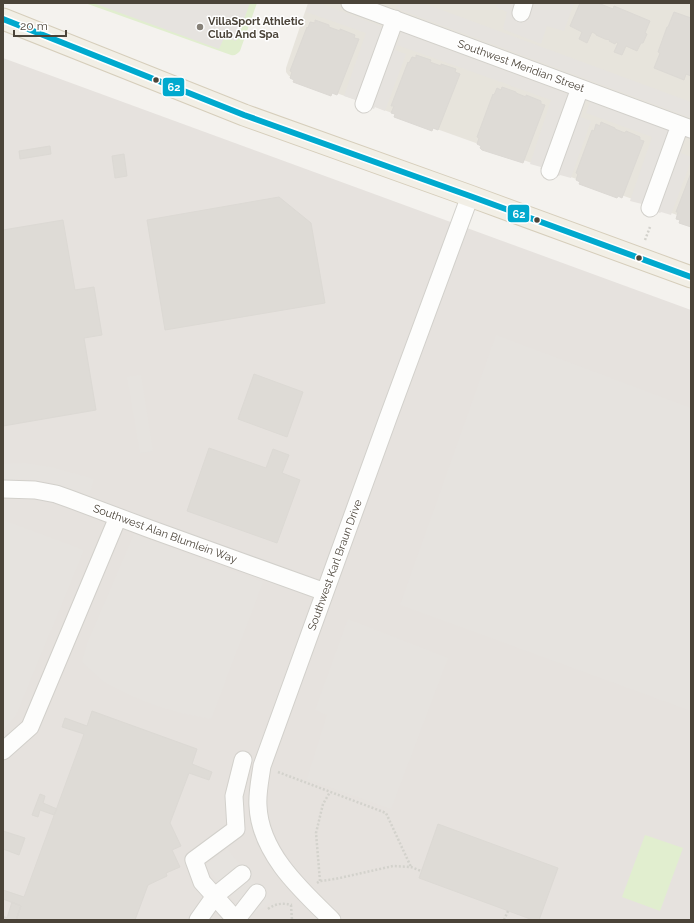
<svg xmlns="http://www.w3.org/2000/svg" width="694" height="923" font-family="Raleway,sans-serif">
<rect width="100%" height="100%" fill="#f4f2ee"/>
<path fill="#e7e4dc" d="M 308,3 L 691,3 L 691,220 L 289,76 L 286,72 L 286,68 Z"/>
<path fill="#e6e2de" d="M 3,58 L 691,310 L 691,920 L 3,920 Z"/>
<path fill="#e1eecf" d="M 85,3 L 257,3 L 240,51 C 237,54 235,56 231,55 Z
M 645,835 L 683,848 L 660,911 L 622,897 Z"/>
<path fill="#e6e3df" d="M 93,3 L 250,3 L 236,41 L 226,38 L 224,38 L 219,49 Z
M 309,3 L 319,3 L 383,27 L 379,38 L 397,45 L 395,50 L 406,54 L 385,111 L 375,107 L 374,109 L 355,102 L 356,100 L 344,96 L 366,33 L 306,12 Z
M 399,3 L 423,3 L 691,102 L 691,118 L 395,8 Z
M 497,3 L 574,3 L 564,31 L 547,26 L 541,44 L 503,29 L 507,12 L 496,7 Z
M 401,32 L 568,94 L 564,105 L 582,112 L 581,117 L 591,121 L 571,178 L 560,175 L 559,176 L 540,169 L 541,167 L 530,164 L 551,100 L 397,45 Z
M 590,102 L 669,130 L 664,142 L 682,149 L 681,153 L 691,157 L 691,161 L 671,215 L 661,212 L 660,213 L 641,206 L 642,204 L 630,201 L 652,137 L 586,113 Z
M 496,335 L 691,408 L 691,711 L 400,605 Z
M 141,375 L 153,451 L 140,453 L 127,377 Z
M 24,463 L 51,467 L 94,479 L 89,496 L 68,488 L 48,482 L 23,479 L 3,480 L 3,464 Z
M 3,520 L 84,550 L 16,715 L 3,730 Z
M 134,534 L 263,582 L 211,719 L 181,713 L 157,706 L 134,697 L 104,682 L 82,662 L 87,644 Z
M 348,619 L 448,658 L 391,809 L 307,779 L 327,715 L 315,710 Z
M 227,849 L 271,902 L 249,918 L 205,865 Z"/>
<path fill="#dedbd6" stroke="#dcd9d4" d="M 580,3 L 598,3 L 613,9 L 614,6 L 650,21 L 645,33 L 647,34 L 643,43 L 641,43 L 637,51 L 626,46 L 622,55 L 614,52 L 618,43 L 616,42 L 615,44 L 609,41 L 610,40 L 605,39 L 596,35 L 596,34 L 592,32 L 587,43 L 579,39 L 582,32 L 570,26 Z
M 674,12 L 691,18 L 691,76 L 686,74 L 684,80 L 654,68 L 660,53 L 658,52 L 667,27 L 668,27 Z
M 315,20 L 329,25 L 329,27 L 340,31 L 340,29 L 355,35 L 354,38 L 359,39 L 337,95 L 332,93 L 331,96 L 293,82 L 294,80 L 290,78 L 292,72 L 290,71 L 307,27 L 308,28 L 310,22 L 315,23 Z
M 416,55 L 431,60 L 430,62 L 441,66 L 441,64 L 456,69 L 455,72 L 460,74 L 438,130 L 433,128 L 432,131 L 394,117 L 395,114 L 391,113 L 394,106 L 391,106 L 408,62 L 409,63 L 412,57 L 416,58 Z
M 502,87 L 516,92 L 516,93 L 526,97 L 526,95 L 541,101 L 541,104 L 545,105 L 523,163 L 482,150 L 480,148 L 481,146 L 477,144 L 479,138 L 477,137 L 493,94 L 494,95 L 497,88 L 501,90 Z
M 601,122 L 615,128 L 615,129 L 625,133 L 626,131 L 640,137 L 640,140 L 644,141 L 622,198 L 618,196 L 617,198 L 579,184 L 580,182 L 576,180 L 578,174 L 576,173 L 592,130 L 594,131 L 596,124 L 600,126 Z
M 50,146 L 51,154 L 20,159 L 19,151 Z
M 124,154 L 127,176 L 115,178 L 112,156 Z
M 691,173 L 691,227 L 679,223 L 680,220 L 676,219 L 678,212 L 676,212 Z
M 279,197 L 311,223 L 325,303 L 165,330 L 147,220 Z
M 63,220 L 75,290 L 94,287 L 102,335 L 84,338 L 96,410 L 3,426 L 3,230 Z
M 254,374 L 303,392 L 287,437 L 238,419 Z
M 209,448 L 266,468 L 273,449 L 289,455 L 282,473 L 300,480 L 277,543 L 187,511 Z
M 92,711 L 197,749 L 192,764 L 212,772 L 209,780 L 189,773 L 170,823 L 181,846 L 172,850 L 180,867 L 166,873 L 167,876 L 148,885 L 135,920 L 16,920 L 21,906 L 3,899 L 3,890 L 24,897 L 84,734 L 62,727 L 65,718 L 87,726 Z
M 40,794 L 45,796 L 43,803 L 57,809 L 54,815 L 40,810 L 38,817 L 32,815 Z
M 438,824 L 558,868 L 539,920 L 533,920 L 419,878 Z
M 3,831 L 25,838 L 19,855 L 3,849 Z
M 12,902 L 21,906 L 16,920 L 3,920 L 3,916 L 7,918 Z"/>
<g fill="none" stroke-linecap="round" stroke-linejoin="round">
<g stroke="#d2d0cb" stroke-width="19">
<path id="minor" d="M 350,3 L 691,129
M 521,13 L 524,3
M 364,104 L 395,19
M 550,171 L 580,88
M 650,208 L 680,125
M 3,489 L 35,490 L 56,494 L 70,499 L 150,529 L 325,592
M 3,751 L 30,727 L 118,517
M 198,920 L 215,896 L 242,874
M 236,920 L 202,882 L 194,860 L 236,829 L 234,796 L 243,760
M 236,920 L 257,893
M 332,920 C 301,890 260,853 258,806 C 257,793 260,780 262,766 L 388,418 L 470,196"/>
</g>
<g stroke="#d6cebb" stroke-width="23">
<path id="major" d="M 3,19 L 244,115 L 470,196 L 691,277"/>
</g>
<path stroke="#d3d2cc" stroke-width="2.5" stroke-dasharray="2 2" stroke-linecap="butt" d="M 645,240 L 650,227
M 278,772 L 386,813 L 411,867
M 320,881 L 316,833 L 323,804 L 330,792
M 317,883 L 320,881 L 335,879 L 393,866 L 411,867 L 421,871
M 291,905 L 292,920
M 268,909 C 276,903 283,903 292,905
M 504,920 L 508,911"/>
<use href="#minor" stroke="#fdfdfc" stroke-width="17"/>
<use href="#major" stroke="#f2efe6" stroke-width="21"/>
<g stroke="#fff" stroke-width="9">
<path id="bus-1" d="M 3,19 L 244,115 L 470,196 L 691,277"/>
</g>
<use href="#bus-1" stroke="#00a9ce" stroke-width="6"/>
</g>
<circle fill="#868178" stroke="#fff" stroke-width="1.5" cx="200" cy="27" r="4"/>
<g fill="#4b4439" stroke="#fff" stroke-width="1.5">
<circle cx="156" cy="80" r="3.5"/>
<circle cx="537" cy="220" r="3.5"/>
<circle cx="639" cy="258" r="3.5"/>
</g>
<g text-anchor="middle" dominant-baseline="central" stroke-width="3" stroke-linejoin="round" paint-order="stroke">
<g font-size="11" font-weight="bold" fill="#4b4439" stroke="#fff" text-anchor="start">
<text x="208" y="21">VillaSport Athletic<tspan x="208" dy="13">Club And Spa</tspan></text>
</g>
<g font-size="11" fill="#4b4439" stroke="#fff">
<text transform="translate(521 66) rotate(20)">Southwest Meridian Street</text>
<text transform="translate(165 534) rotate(20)">Southwest Alan Blumlein Way</text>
<text transform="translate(335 565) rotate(-70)">Southwest Karl Braun Drive</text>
</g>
</g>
<g stroke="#fff" stroke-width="1.5">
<rect x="162" y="77" width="23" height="20" rx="4" fill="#00a9ce"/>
<rect x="507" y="204" width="23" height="19" rx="4" fill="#00a9ce"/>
</g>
<g font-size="11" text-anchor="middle" font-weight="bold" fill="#fff">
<text x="174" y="91">62</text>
<text x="519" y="218">62</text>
</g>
<rect width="694" height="923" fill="none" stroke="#4b4439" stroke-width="8"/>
<path d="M14 30v6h52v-6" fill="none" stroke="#4b4439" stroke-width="2"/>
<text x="20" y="30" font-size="12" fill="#4b4439" stroke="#ffffff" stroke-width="3" paint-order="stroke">20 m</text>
</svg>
